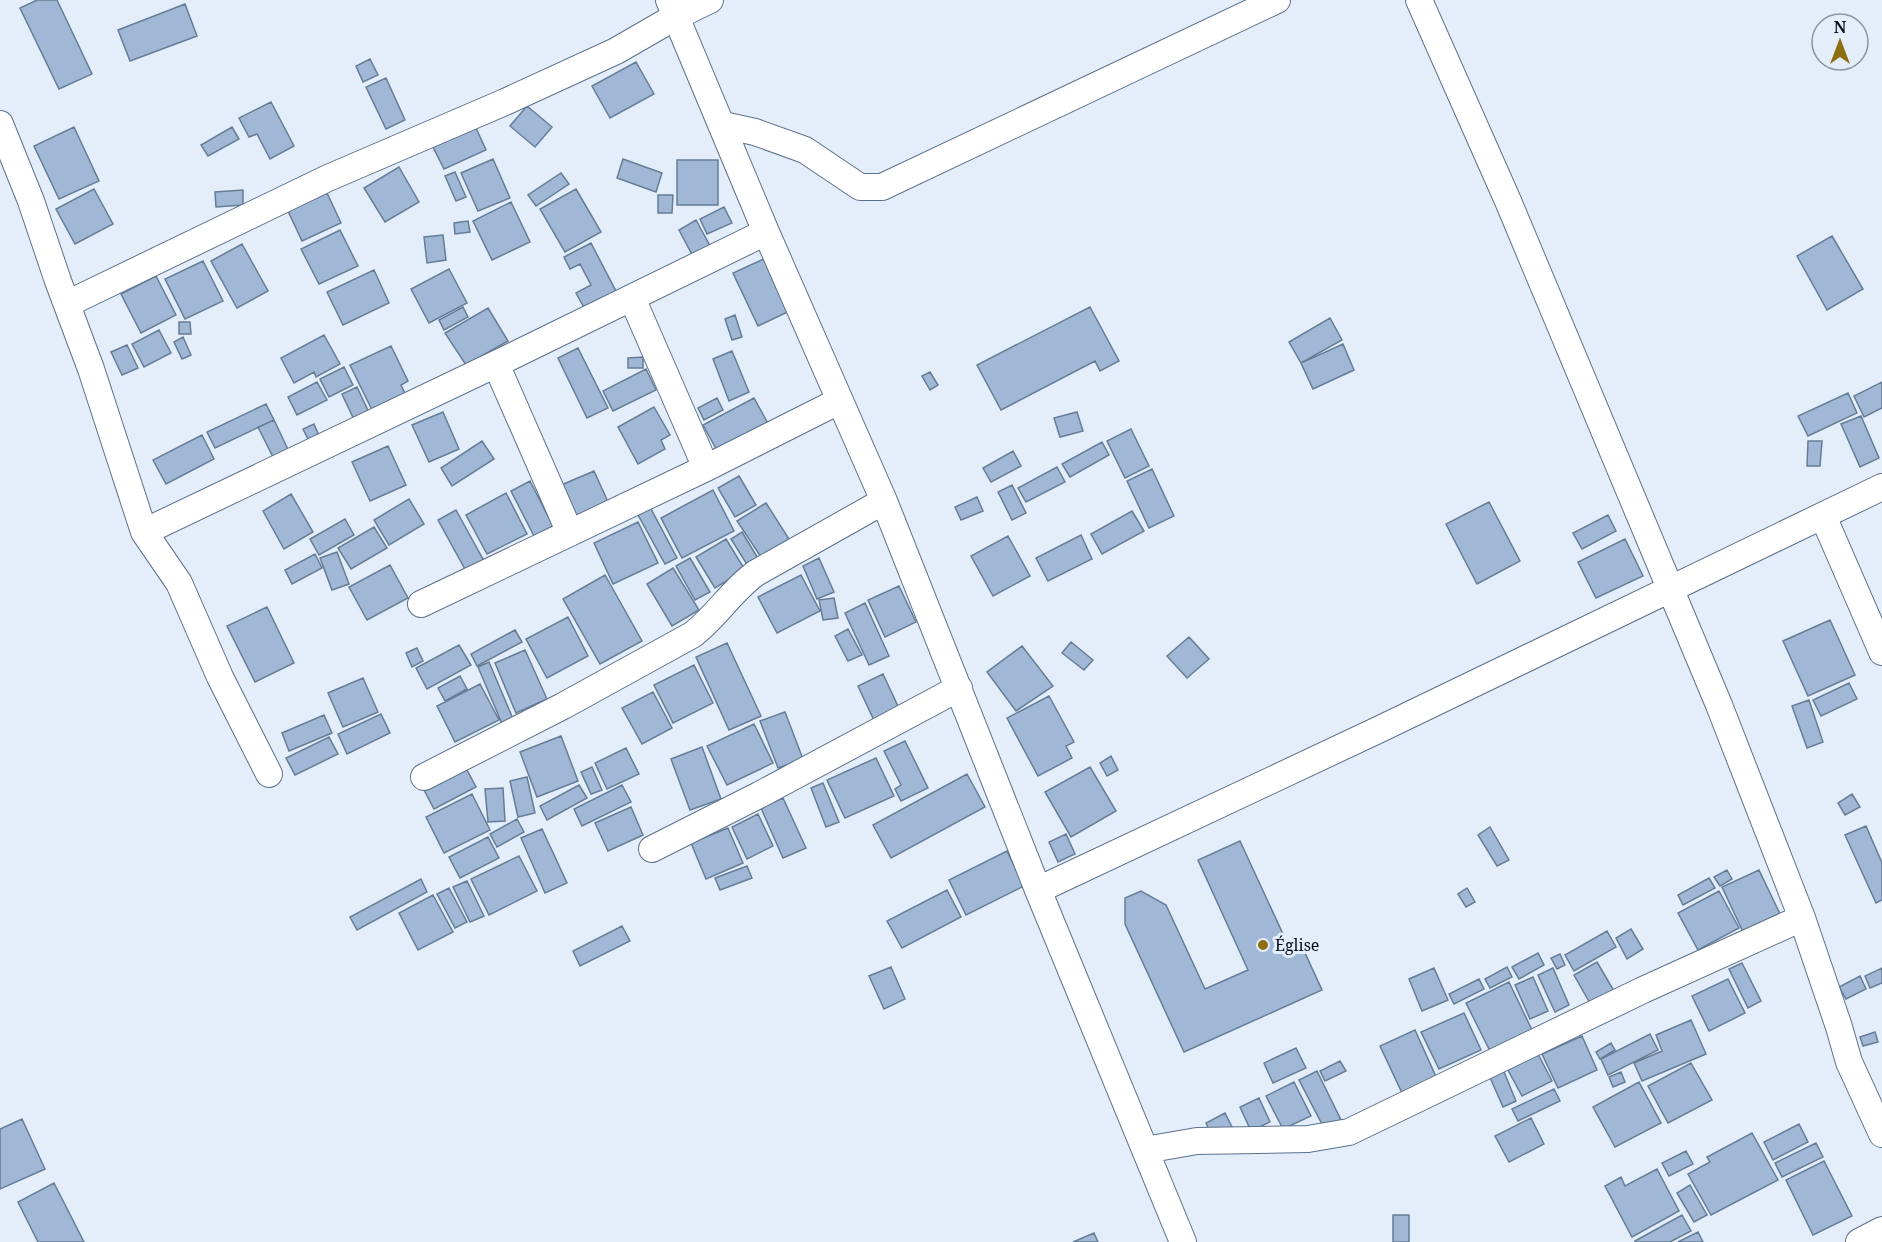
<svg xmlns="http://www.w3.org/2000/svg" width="1882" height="1242" font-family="'Noto Serif',serif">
<rect width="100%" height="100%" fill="#e4eefa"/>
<path fill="#a0b8d5" stroke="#667d97" stroke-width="1.5" d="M 37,0 L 57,0 L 92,74 L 59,89 L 20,8 Z
M 185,4 L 197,36 L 130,61 L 118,30 Z
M 370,59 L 378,75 L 363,82 L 356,66 Z
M 636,62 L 654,94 L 610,118 L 592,86 Z
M 386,78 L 405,120 L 386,129 L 366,87 Z
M 271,102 L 294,146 L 270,159 L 257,134 L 249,137 L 239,118 Z
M 527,106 L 552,127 L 535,147 L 510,126 Z
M 74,127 L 99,181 L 59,199 L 34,146 Z
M 232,127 L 239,139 L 208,156 L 201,145 Z
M 476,128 L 486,150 L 444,169 L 433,147 Z
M 493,159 L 510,198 L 478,211 L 461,173 Z
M 623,159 L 662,173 L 656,192 L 617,178 Z
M 677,160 L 718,160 L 718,205 L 677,205 Z
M 399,167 L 419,202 L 385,222 L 364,188 Z
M 455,172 L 466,197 L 456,201 L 445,176 Z
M 561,173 L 569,184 L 536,206 L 528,195 Z
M 94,189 L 113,224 L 75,244 L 56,209 Z
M 576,189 L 601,232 L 565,252 L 540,209 Z
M 243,190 L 243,205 L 216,207 L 215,192 Z
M 327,193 L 341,223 L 302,241 L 288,211 Z
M 658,195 L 673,195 L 672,213 L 658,213 Z
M 511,202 L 530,242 L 492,260 L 473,221 Z
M 724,207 L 732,223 L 707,234 L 700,219 Z
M 696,220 L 714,253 L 696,262 L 679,230 Z
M 468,221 L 470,232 L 455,234 L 454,223 Z
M 340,230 L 358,266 L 319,284 L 301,249 Z
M 443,235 L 446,260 L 427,263 L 424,237 Z
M 1832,236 L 1863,289 L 1827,310 L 1797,256 Z
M 591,243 L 618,295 L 586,311 L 576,293 L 591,285 L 580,264 L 570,269 L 564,257 Z
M 242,244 L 268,291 L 237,308 L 211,261 Z
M 768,257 L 794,309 L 758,326 L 733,273 Z
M 203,261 L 223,301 L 185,319 L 165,279 Z
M 449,269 L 467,303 L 429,323 L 411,289 Z
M 374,270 L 389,303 L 343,325 L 327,292 Z
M 156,276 L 176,315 L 141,333 L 121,294 Z
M 463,307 L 468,317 L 444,330 L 439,320 Z
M 1090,307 L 1119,361 L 1100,371 L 1095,361 L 1001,410 L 977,365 Z
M 488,308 L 508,341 L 466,365 L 445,333 Z
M 735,315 L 742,337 L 732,340 L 725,319 Z
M 1330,318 L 1342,340 L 1301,363 L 1289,342 Z
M 179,322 L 190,322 L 191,334 L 179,334 Z
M 159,330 L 171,353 L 144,367 L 132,344 Z
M 324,335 L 340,364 L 316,377 L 314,372 L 294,383 L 281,358 Z
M 183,337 L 191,355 L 182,359 L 174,342 Z
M 1343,344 L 1354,370 L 1313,389 L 1301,363 Z
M 127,345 L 138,368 L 122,375 L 111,352 Z
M 391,346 L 408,381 L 401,385 L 407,398 L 374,414 L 350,365 Z
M 578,348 L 608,408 L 587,418 L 558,358 Z
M 732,351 L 749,392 L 729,401 L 713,359 Z
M 643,357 L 643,368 L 628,368 L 628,358 Z
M 344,367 L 353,385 L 329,397 L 320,379 Z
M 646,369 L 656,390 L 613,411 L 603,391 Z
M 930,372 L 938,385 L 930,390 L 922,376 Z
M 317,382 L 327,400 L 297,415 L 288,397 Z
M 1882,382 L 1882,408 L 1864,417 L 1854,396 Z
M 357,387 L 372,419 L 357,426 L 342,394 Z
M 1848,393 L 1857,413 L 1808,436 L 1798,416 Z
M 717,398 L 723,410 L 704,420 L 698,408 Z
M 754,398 L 770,427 L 719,454 L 703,425 Z
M 266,404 L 274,420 L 215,448 L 207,432 Z
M 654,407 L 670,435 L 661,440 L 665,449 L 638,464 L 618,427 Z
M 443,412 L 459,449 L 429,462 L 412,425 Z
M 1077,412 L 1083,431 L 1060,437 L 1054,418 Z
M 1861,416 L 1879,458 L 1860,467 L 1841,424 Z
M 274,420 L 294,462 L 279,469 L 258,427 Z
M 314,424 L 319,436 L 309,441 L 303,429 Z
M 1131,429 L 1149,466 L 1125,478 L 1107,441 Z
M 202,435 L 214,459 L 166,484 L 153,460 Z
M 482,441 L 494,459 L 452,486 L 441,468 Z
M 1808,441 L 1822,441 L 1820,466 L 1807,466 Z
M 1102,442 L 1109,455 L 1070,477 L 1062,464 Z
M 388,446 L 406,485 L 370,501 L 352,462 Z
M 1013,451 L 1021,466 L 991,482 L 983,468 Z
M 1057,467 L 1065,482 L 1026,502 L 1018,488 Z
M 1152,469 L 1174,516 L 1149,528 L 1127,481 Z
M 594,471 L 608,502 L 573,518 L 559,486 Z
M 739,476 L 756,505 L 735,517 L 718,488 Z
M 530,481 L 553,526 L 534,536 L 511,491 Z
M 1012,485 L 1026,513 L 1012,520 L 998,492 Z
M 713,490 L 734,531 L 682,558 L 661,518 Z
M 506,493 L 527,534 L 487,554 L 466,515 Z
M 291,494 L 313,532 L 284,549 L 263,511 Z
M 977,497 L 983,511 L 961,520 L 955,507 Z
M 409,499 L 424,524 L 389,545 L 374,520 Z
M 1489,502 L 1520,561 L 1477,584 L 1446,524 Z
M 766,503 L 789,539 L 761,557 L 737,521 Z
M 650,507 L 677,558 L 665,564 L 637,513 Z
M 456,510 L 484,561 L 466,571 L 438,520 Z
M 1132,511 L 1144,531 L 1102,554 L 1091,534 Z
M 1608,515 L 1616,531 L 1582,549 L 1573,533 Z
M 345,519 L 354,535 L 319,555 L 310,539 Z
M 638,522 L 658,563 L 613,584 L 594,543 Z
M 374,527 L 387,548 L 351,569 L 338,548 Z
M 742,532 L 759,560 L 748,566 L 731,539 Z
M 1081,535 L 1092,559 L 1048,581 L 1036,558 Z
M 1008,536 L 1030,576 L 993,596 L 971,556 Z
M 726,539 L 745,570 L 715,588 L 696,557 Z
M 1625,539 L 1643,576 L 1596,598 L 1578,562 Z
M 337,552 L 349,584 L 332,590 L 320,558 Z
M 315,554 L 322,568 L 292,584 L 285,570 Z
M 690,558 L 710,592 L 695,600 L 676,566 Z
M 819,558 L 834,592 L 817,599 L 803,566 Z
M 390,565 L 408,598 L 367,620 L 349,587 Z
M 673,568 L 699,610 L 672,626 L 647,584 Z
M 605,575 L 642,641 L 600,664 L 563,599 Z
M 801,575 L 820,611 L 777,633 L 758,597 Z
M 899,586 L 916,622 L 885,637 L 868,600 Z
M 834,598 L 838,618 L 823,620 L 819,600 Z
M 865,603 L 889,656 L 869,665 L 845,613 Z
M 267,607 L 294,663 L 255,682 L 227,626 Z
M 568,617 L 588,656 L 547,678 L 526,639 Z
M 1830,620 L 1855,675 L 1808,696 L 1783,641 Z
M 848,629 L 862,655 L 848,661 L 835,636 Z
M 515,630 L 522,642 L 477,666 L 471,654 Z
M 1189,637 L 1209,659 L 1187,678 L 1167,656 Z
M 1071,642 L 1093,660 L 1084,670 L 1062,653 Z
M 727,643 L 761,716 L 729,730 L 696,657 Z
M 459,645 L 471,665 L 427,689 L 416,668 Z
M 1022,646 L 1053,686 L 1016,711 L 987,672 Z
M 417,648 L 423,661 L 412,667 L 406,653 Z
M 525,650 L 547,699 L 516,713 L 495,663 Z
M 489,662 L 514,721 L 503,726 L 478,667 Z
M 694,665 L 713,703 L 673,723 L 654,685 Z
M 883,674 L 903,717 L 878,729 L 858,686 Z
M 460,676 L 467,689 L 445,701 L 438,688 Z
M 363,678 L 378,712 L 343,727 L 328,693 Z
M 1849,683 L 1857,699 L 1821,716 L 1813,700 Z
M 480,684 L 499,720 L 455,742 L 437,706 Z
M 653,692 L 672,728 L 642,744 L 622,708 Z
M 1049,696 L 1074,742 L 1066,746 L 1072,758 L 1038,776 L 1007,718 Z
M 1809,700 L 1823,742 L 1807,748 L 1792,706 Z
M 785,712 L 803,759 L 778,768 L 760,721 Z
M 381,714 L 390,733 L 347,754 L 338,734 Z
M 324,715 L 332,733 L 289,751 L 282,733 Z
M 754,724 L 773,763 L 727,785 L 707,746 Z
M 561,736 L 578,781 L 537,797 L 520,752 Z
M 329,737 L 338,754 L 295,775 L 286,758 Z
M 905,741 L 928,788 L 901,801 L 895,789 L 901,785 L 884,751 Z
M 702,747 L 721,799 L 690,810 L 671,759 Z
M 626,748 L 639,774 L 607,789 L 595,763 Z
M 1111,756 L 1118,770 L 1107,776 L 1100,763 Z
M 876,758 L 894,796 L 845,818 L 827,780 Z
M 592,767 L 602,790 L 591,794 L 581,772 Z
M 1090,767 L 1116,811 L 1071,837 L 1045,792 Z
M 466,768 L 476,787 L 434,809 L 424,790 Z
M 967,774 L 985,807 L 891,858 L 873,825 Z
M 527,777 L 535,813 L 518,817 L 510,781 Z
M 823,783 L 839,822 L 826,827 L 811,788 Z
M 579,785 L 587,798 L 547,820 L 540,806 Z
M 622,785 L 631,802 L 582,826 L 574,809 Z
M 503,788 L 505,821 L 488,822 L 485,789 Z
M 472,794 L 490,830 L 444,853 L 426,817 Z
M 1852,794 L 1860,807 L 1845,815 L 1838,803 Z
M 783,798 L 806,848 L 783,858 L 761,808 Z
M 631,807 L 643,835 L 608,851 L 595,823 Z
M 758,814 L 773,846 L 747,859 L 732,827 Z
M 517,819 L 524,832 L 497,847 L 490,834 Z
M 1866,826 L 1882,863 L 1882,900 L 1876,903 L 1845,835 Z
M 1490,827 L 1509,860 L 1497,866 L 1478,835 Z
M 728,828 L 743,863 L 706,879 L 691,843 Z
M 542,829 L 567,883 L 545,893 L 521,838 Z
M 1066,834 L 1075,854 L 1058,862 L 1049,842 Z
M 488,837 L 499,858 L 460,878 L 449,857 Z
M 1240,841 L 1289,947 L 1300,942 L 1322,990 L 1184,1052 L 1125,924 L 1125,898 L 1141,891 L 1166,905 L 1205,989 L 1248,970 L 1198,860 Z
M 1007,851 L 1024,886 L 966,915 L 949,880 Z
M 519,856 L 537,891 L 489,915 L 471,879 Z
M 747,866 L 752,878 L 720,890 L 715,878 Z
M 1727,870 L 1732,879 L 1720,886 L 1714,877 Z
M 1759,870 L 1781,916 L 1744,934 L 1722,887 Z
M 1709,878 L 1715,888 L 1683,905 L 1678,895 Z
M 421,879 L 427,892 L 357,930 L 350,917 Z
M 467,881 L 484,916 L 470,922 L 453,887 Z
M 449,888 L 467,922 L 455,928 L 437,894 Z
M 1467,888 L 1475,902 L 1466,907 L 1458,894 Z
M 947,890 L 961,917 L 902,948 L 887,921 Z
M 1719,891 L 1739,928 L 1698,950 L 1678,913 Z
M 433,895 L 453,932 L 418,950 L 399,913 Z
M 622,926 L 630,941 L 580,966 L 573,951 Z
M 1631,929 L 1643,949 L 1627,959 L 1616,938 Z
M 1607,931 L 1616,947 L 1574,971 L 1565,955 Z
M 1538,953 L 1544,965 L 1519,979 L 1512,967 Z
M 1560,954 L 1565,965 L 1557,969 L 1551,958 Z
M 1597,962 L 1614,991 L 1591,1005 L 1574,975 Z
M 1742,963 L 1761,1001 L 1748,1008 L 1729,969 Z
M 891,967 L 905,999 L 884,1009 L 869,976 Z
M 1507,967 L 1512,977 L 1490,988 L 1485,979 Z
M 1434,968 L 1448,1000 L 1422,1011 L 1409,979 Z
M 1553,968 L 1569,1005 L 1555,1012 L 1538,975 Z
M 1882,968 L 1882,983 L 1870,988 L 1865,976 Z
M 1860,976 L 1866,989 L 1846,999 L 1839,987 Z
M 1533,977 L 1548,1011 L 1530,1019 L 1515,985 Z
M 1479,979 L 1484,989 L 1454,1004 L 1449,994 Z
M 1728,979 L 1745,1013 L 1709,1031 L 1692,996 Z
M 1509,982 L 1532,1030 L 1490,1051 L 1466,1003 Z
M 1464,1013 L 1481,1050 L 1439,1069 L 1421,1032 Z
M 1691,1020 L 1706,1054 L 1642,1081 L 1634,1063 L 1662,1051 L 1656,1035 Z
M 1415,1030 L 1437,1079 L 1403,1095 L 1380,1046 Z
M 1875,1032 L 1878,1042 L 1863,1046 L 1860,1037 Z
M 1650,1034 L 1658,1050 L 1608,1075 L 1601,1059 Z
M 1582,1036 L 1597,1070 L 1558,1088 L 1542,1054 Z
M 1611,1043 L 1615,1050 L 1600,1059 L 1596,1052 Z
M 1296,1048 L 1306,1068 L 1273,1083 L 1264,1063 Z
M 1538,1054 L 1552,1081 L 1522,1096 L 1508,1070 Z
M 1340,1061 L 1346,1071 L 1325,1081 L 1320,1071 Z
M 1691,1063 L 1712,1100 L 1668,1123 L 1648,1086 Z
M 1502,1067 L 1516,1101 L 1503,1107 L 1488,1073 Z
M 1317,1071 L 1341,1120 L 1324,1128 L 1299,1080 Z
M 1621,1072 L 1625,1082 L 1613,1087 L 1609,1077 Z
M 1294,1082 L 1311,1116 L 1283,1129 L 1266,1096 Z
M 1639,1082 L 1661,1123 L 1615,1147 L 1593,1107 Z
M 1554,1089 L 1560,1101 L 1518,1121 L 1512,1109 Z
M 1259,1098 L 1270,1122 L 1251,1131 L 1240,1107 Z
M 1225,1113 L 1232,1127 L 1212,1136 L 1206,1123 Z
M 1531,1118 L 1544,1144 L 1509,1162 L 1495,1136 Z
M 22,1119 L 45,1169 L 0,1189 L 0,1129 Z
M 1799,1124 L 1808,1142 L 1773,1160 L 1764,1142 Z
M 1752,1133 L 1778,1180 L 1711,1215 L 1688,1174 L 1710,1162 L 1707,1157 Z
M 1816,1143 L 1823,1157 L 1782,1177 L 1775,1163 Z
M 1686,1151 L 1693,1164 L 1669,1176 L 1662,1163 Z
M 1824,1161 L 1852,1216 L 1813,1235 L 1786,1180 Z
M 1657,1169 L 1679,1211 L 1632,1237 L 1605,1186 L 1621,1177 L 1625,1186 Z
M 54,1183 L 84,1242 L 38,1242 L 18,1202 Z
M 1690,1185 L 1707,1215 L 1694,1222 L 1677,1193 Z
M 1393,1215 L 1409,1215 L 1409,1242 L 1393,1242 Z
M 1682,1215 L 1691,1231 L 1670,1242 L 1635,1242 L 1635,1241 Z
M 1698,1232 L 1703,1242 L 1678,1242 Z
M 1094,1233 L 1098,1242 L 1073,1242 Z"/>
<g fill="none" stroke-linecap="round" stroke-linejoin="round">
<g stroke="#5b718b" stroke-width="28">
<path id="street" d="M 669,0 L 766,232 L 884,501 L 1038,890 L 1183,1242
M 1419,0 L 1508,201 L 1719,705 L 1802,918 L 1839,1027 L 1849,1062 L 1882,1134
M 0,124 L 31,201 L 58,281 L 91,369 L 144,532 L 179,583 L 220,677 L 269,774
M 723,125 L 755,132 L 805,150 L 860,187 L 882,187 L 1277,0
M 632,298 L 706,468
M 67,304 L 328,178 L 505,102 L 616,51 L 675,17 L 710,0
M 496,364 L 570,533
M 1823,516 L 1882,652
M 144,532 L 496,364 L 766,232
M 421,604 L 706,468 L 839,401
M 424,777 L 563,706 L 692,635 C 716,617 732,590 756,573 L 884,501
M 652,849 L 759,795 L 959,688
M 1038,890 L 1378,730 L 1882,487
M 1145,1150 L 1197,1141 L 1308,1139 L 1349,1132 L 1643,990 L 1802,918
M 1859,1242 L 1882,1230"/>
</g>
<use href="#street" stroke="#fff" stroke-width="26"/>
</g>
<circle fill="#8d6e11" stroke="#e4eefa" stroke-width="2" cx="1263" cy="945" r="6"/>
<g text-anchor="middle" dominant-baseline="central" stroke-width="6" stroke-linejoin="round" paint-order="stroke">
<g font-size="16" fill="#050c16" stroke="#e4eefa" text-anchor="start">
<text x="1275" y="945">Église</text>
</g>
</g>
<g transform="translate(1840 42)"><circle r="28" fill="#e4eefa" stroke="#8b949f" stroke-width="1.5"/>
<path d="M0-4.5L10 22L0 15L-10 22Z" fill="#8d6e11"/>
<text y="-9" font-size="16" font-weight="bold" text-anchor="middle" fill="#050c16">N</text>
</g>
</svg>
